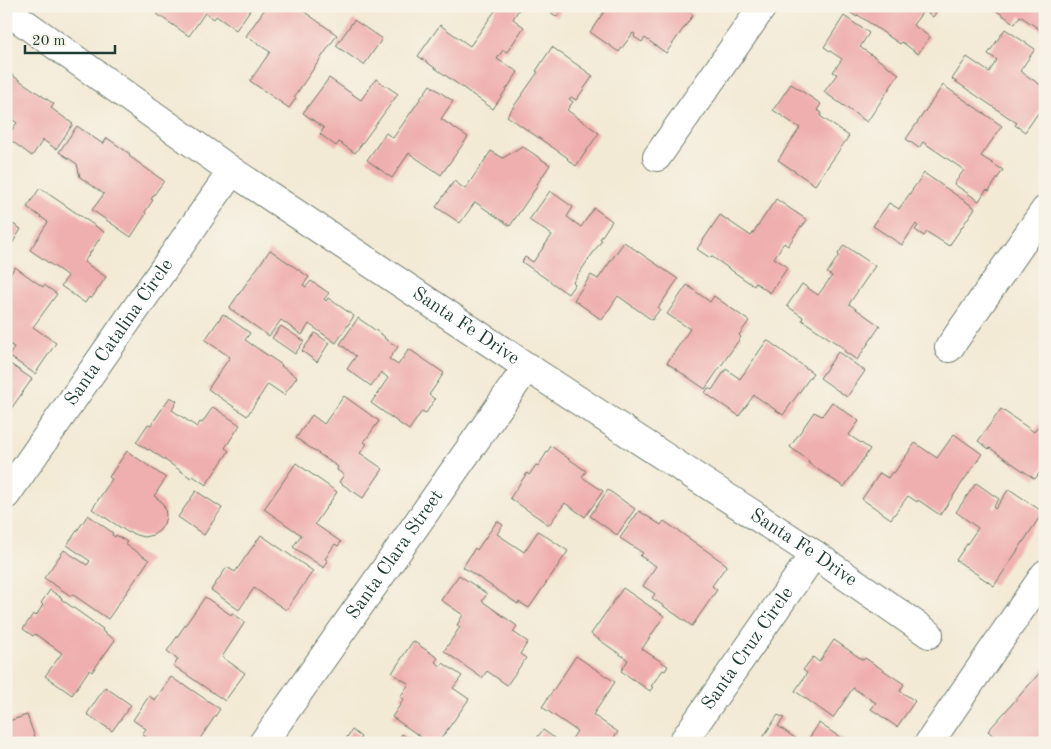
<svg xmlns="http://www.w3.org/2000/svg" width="1051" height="749" font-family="'Old Standard TT',serif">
<rect width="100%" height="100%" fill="#f7f3e8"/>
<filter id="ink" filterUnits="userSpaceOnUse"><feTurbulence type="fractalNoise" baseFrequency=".02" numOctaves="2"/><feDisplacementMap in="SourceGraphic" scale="10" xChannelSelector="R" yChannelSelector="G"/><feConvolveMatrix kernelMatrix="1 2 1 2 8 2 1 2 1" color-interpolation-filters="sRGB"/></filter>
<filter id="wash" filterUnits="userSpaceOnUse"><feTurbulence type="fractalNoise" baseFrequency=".0096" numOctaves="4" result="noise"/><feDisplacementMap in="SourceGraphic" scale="20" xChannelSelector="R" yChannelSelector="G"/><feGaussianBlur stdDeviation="1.12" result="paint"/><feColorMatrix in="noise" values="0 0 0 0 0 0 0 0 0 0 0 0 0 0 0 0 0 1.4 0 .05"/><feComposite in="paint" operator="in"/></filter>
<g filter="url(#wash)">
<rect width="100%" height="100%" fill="#f3ead5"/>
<g id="blocks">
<path fill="#efafae" d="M 163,6 L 253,6 L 236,30 L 216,16 L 214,19 L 205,13 L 189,36 L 157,14 Z
M 267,6 L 304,6 L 302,10 L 337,35 L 294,97 L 296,98 L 289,108 L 250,81 L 270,52 L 246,36 Z
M 495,6 L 521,6 L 513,19 L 524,27 L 507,52 L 503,50 L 497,59 L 518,72 L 493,109 L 418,56 L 440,25 L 470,46 L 497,8 Z
M 542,6 L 564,6 L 557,17 Z
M 608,6 L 681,6 L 693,15 L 666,53 L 645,38 L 642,42 L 634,37 L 635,34 L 633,33 L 619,52 L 590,32 Z
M 846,6 L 940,6 L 933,17 L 924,10 L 913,25 L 930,37 L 918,54 L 902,42 L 900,44 L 858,15 L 857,17 L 845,9 Z
M 990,6 L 1045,6 L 1045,33 L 1020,16 L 1015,24 Z
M 844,16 L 869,33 L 860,47 L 899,74 L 867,122 L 824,92 L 837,74 L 833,72 L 842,59 L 824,47 Z
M 354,20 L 382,39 L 364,65 L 336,46 Z
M 1005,29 L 1035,49 L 1020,71 L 1045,88 L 1045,103 L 1025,132 L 1015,125 L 1017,123 L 952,79 L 967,57 L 989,72 L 997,60 L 988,54 Z
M 552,47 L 593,76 L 576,100 L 571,97 L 569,99 L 573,102 L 567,110 L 599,133 L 576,166 L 567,159 L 568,158 L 507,116 L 538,72 L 536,71 Z
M 6,71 L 54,104 L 51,108 L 73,124 L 56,149 L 43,140 L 32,156 L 6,137 L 17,123 L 8,116 L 6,119 Z
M 329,78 L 361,100 L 376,79 L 398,94 L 355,153 L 339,142 L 336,146 L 320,134 L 324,128 L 303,113 Z
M 791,84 L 821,104 L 817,110 L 822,113 L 820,116 L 849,136 L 815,185 L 778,160 L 800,128 L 773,110 Z
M 430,85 L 453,101 L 441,119 L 468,137 L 441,175 L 409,153 L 392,178 L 367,160 L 386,133 L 393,138 Z
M 943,85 L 1002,126 L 981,156 L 1003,170 L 989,191 L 986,190 L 979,201 L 954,184 L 964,170 L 923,142 L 919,148 L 906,139 Z
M 77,126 L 103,144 L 107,138 L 130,154 L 129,156 L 164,181 L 151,199 L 153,200 L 145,212 L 146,214 L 131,237 L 92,210 L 104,194 L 80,177 L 77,164 L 59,152 Z
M 522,146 L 550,165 L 537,184 L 538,185 L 510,226 L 475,202 L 460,223 L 436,207 L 454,181 L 465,189 L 491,151 L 503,158 Z
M 924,173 L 975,208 L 949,246 L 927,232 L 924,236 L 915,230 L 918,226 L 916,224 L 902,245 L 873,226 L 889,203 L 899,209 Z
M 40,188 L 104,232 L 84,262 L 106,277 L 91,299 L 89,297 L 85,303 L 61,286 L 68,276 L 30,250 L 48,222 L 27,207 Z
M 550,191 L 573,207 L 567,217 L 581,227 L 594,208 L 612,221 L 600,239 L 602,240 L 573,282 L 575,284 L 568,294 L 522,262 L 525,257 L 533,262 L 552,235 L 529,220 Z
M 776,199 L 807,220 L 802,227 L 801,226 L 788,246 L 784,243 L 774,258 L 788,267 L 770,293 L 756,283 L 754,286 L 711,256 L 710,258 L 697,249 L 720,215 L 751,236 Z
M 13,224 L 21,229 L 12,244 L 6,240 L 6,233 Z
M 624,242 L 678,279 L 658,308 L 660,309 L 652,320 L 618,296 L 602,320 L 574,300 L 591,275 L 598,279 Z
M 844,245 L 875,266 L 849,304 L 880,326 L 857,360 L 844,351 L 845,349 L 802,320 L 803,317 L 787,306 L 802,284 L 818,295 L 832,276 L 827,273 L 839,255 L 838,254 Z
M 270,250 L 309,277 L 303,285 L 306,287 L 311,281 L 329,293 L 324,299 L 326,301 L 328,298 L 354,316 L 336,343 L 309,324 L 302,335 L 281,320 L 269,336 L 229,308 Z
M 15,267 L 43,287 L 44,285 L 57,294 L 33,327 L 56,343 L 35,374 L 9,356 L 14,347 L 6,342 L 6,280 Z
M 687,285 L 710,302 L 714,296 L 749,321 L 739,335 L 741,337 L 705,389 L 667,363 L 690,329 L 667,314 Z
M 223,314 L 250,333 L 245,340 L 282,365 L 281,366 L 297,377 L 284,395 L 268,384 L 247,416 L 208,389 L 230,357 L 205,340 Z
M 358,318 L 385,337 L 384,338 L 398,347 L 389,359 L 398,365 L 409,349 L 444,373 L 429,395 L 435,399 L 426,413 L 422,411 L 409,430 L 371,403 L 388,378 L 381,372 L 371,386 L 347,369 L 356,356 L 340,344 Z
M 281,326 L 304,341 L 295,354 L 272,338 Z
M 315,333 L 329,343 L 317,362 L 302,351 Z
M 767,340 L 813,373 L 783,415 L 754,395 L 739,416 L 705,393 L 708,388 L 712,390 L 726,369 L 740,379 Z
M 838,352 L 865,371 L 847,397 L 820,378 Z
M 6,361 L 32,379 L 6,416 Z
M 344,396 L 379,421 L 364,442 L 367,444 L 360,453 L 383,469 L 363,498 L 339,482 L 344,475 L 337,470 L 338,467 L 296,438 L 312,415 L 324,424 Z
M 170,397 L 177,401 L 172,410 L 197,427 L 200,422 L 202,423 L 213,407 L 240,425 L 225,448 L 229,451 L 206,485 L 193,476 L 191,478 L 149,449 L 148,450 L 136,442 L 148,424 L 151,425 Z
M 832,402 L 859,421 L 849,435 L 870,449 L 844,487 L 808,463 L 809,461 L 790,447 L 814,412 L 822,416 Z
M 1001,409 L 1034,432 L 1040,424 L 1043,426 L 1045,423 L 1045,465 L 1035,479 L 990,448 L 989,449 L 978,441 Z
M 954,434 L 982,454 L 940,515 L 918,500 L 917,502 L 908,496 L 891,519 L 862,499 L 880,473 L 888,478 L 892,472 L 894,473 L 915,443 L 937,458 Z
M 551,446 L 586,471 L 582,477 L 603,491 L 585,517 L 565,503 L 549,525 L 510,498 L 527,473 L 529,475 L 536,465 L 538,466 Z
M 127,451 L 166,478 L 154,496 L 161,501 L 165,508 L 166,516 L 164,524 L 159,531 L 153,535 L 144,537 L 136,535 L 130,532 L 129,533 L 92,509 L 112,479 L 109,477 Z
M 296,463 L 337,492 L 315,524 L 341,542 L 338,546 L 335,544 L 325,559 L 328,561 L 324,568 L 293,547 L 301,535 L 264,509 Z
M 976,483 L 999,499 L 993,507 L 995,509 L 1009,489 L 1043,512 L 994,586 L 956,560 L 978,528 L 956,512 Z
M 608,490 L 635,509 L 617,535 L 590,516 Z
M 196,491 L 222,508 L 204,535 L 178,517 Z
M 639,511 L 661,525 L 664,521 L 727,565 L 712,586 L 717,590 L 692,626 L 652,598 L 655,594 L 643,586 L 656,566 L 640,556 L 643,553 L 620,538 Z
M 88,515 L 113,533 L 112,535 L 115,537 L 116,535 L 127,542 L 125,544 L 149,560 L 108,619 L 72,594 L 71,596 L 44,578 L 64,550 L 87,565 L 90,561 L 67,545 Z
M 497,521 L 503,525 L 497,534 L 524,552 L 538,531 L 568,551 L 529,608 L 519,602 L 518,604 L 463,567 L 475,548 L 477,550 Z
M 261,535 L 313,571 L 286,610 L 254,588 L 239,610 L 211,590 L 227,567 L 235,572 Z
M 459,575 L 487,594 L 482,601 L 517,626 L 513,632 L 528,642 L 520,654 L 526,658 L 507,685 L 487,671 L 482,678 L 444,651 L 460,627 L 457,625 L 463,615 L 441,600 Z
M 623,588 L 664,616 L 642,649 L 668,666 L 665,671 L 663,670 L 651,686 L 653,687 L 650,691 L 621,671 L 628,660 L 591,634 Z
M 50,590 L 62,598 L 61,599 L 103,629 L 102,631 L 115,640 L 92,672 L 89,670 L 72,695 L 45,676 L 62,653 L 35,634 L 33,636 L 23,629 L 33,614 L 36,616 L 43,605 L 41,603 Z
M 205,597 L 231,615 L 232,613 L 245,622 L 222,657 L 245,673 L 225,701 L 174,666 L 178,659 L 167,651 Z
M 834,640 L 863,660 L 865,658 L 904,684 L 900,691 L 915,701 L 897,727 L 871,709 L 876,703 L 853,688 L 833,718 L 795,691 L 807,673 L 803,670 L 813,657 L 819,662 Z
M 413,641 L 438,658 L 435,662 L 441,666 L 443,663 L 462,676 L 453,688 L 469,699 L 438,743 L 430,743 L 392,717 L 404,699 L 400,697 L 409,684 L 392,673 Z
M 576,656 L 615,682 L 593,715 L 618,732 L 610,743 L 577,743 L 572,739 L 577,731 L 542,707 Z
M 1045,667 L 1045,739 L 1041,743 L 1001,743 L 988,731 Z
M 171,677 L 183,685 L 183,684 L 220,709 L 197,743 L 154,743 L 142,734 L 146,729 L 133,720 L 149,696 L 155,700 Z
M 105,687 L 131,705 L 112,731 L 87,714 Z
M 27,715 L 37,743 L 6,743 L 6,722 Z
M 778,715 L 784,718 L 778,726 L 802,743 L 759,743 Z
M 819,723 L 848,743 L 806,743 Z
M 352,730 L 361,737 L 360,739 L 366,743 L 343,743 Z
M 543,730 L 562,743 L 533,743 Z
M 402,734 L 415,743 L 395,743 Z"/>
</g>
</g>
<g filter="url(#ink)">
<use href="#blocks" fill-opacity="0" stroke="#697a6c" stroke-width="1"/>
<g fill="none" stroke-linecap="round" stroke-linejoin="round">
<g stroke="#697a6c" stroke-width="30">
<g id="minor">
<path id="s1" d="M 6,10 L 232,171 L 527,367 L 814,554 L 929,634"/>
<path d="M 657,157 L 763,6"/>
<path d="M 949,348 L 1045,210"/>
<path id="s2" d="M 6,495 L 232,171"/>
<path id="s3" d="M 263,743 L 527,367"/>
<path id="s4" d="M 682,743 L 814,554"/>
<path d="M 929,743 L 1045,574"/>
</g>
</g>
<use href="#minor" stroke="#fff" stroke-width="28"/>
</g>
</g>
<g text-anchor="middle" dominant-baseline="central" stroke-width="4.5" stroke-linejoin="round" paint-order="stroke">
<g font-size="19" fill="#1f3d34" stroke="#f7f3e8">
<text stroke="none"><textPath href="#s1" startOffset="558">Santa Fe Drive</textPath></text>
<text stroke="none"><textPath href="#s2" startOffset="198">Santa Catalina Circle</textPath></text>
<text stroke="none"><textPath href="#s1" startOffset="962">Santa Fe Drive</textPath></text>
<text stroke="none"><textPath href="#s3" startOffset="230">Santa Clara Street</textPath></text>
<text stroke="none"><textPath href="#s4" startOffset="115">Santa Cruz Circle</textPath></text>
</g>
</g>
<rect width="1051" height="749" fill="none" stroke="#f7f3e8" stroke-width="25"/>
<path d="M25 45v8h90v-8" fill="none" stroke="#1f3d34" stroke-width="2.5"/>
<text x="32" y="45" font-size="15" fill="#1f3d34" stroke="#f7f3e8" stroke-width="4" paint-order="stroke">20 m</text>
</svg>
